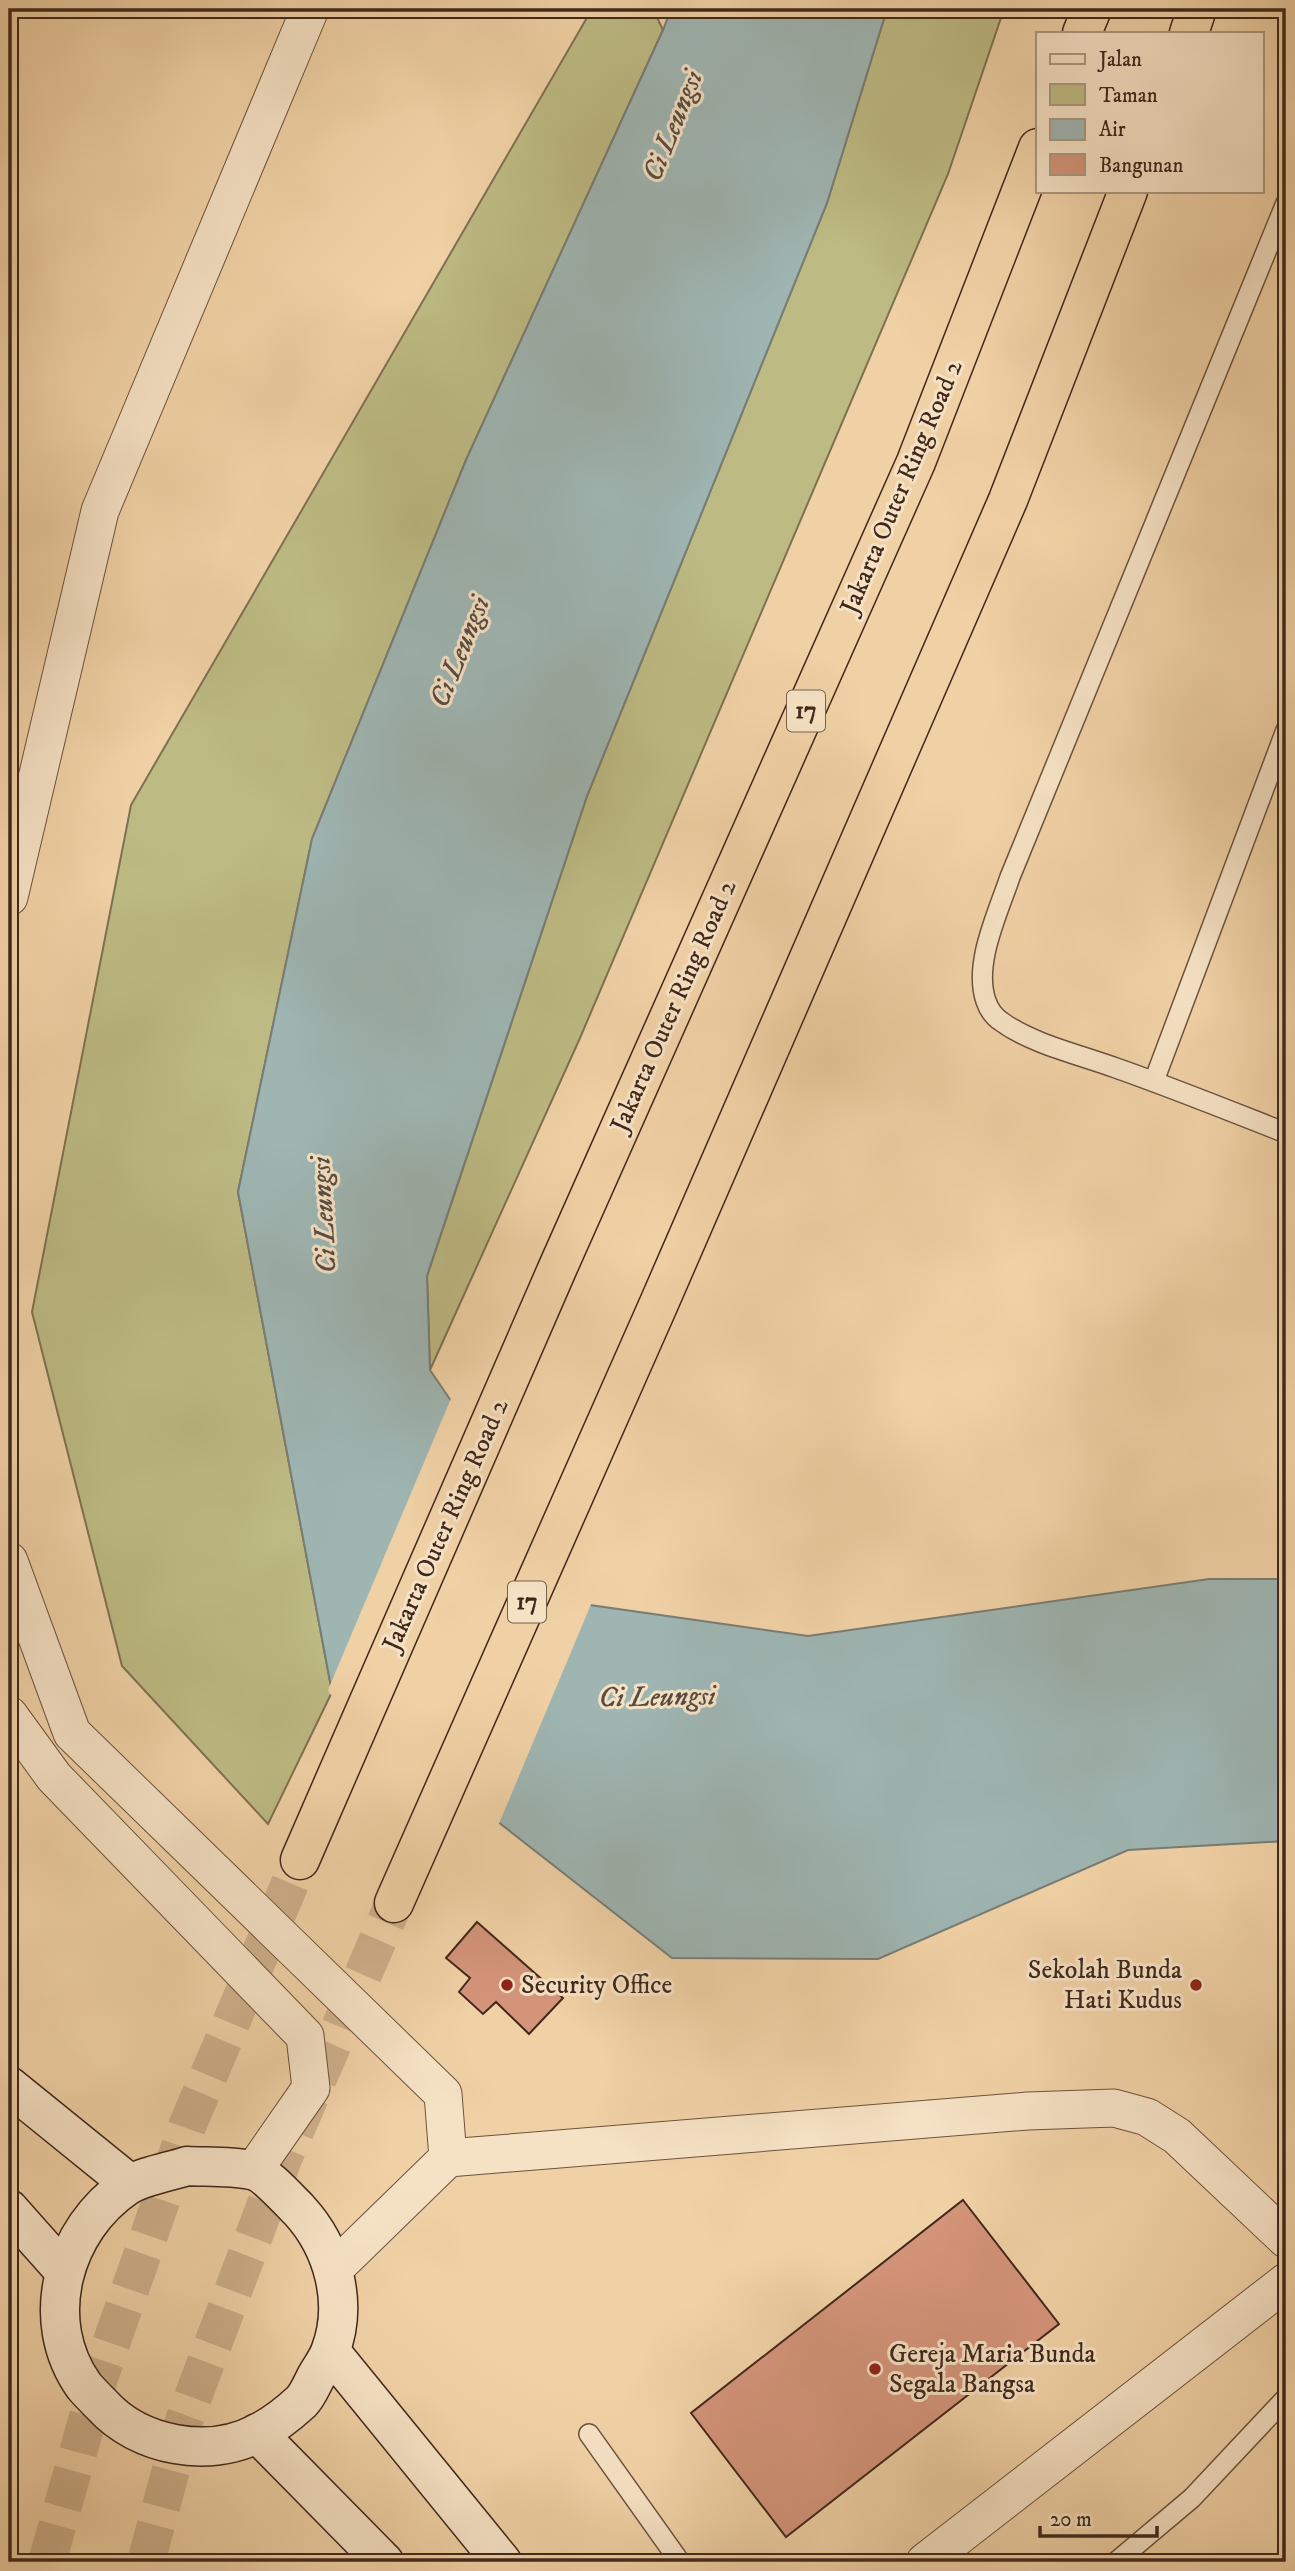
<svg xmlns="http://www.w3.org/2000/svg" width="1295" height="2571" font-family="'IM FELL DW Pica',serif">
<rect width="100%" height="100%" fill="#f0d1a5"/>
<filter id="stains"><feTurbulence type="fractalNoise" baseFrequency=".00286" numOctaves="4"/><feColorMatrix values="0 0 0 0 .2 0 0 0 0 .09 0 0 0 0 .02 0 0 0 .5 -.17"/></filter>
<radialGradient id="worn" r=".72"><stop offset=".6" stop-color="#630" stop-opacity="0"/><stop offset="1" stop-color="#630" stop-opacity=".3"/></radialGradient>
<path fill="#bdba83" stroke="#7f7150" stroke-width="2" d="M 592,9 L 653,9 L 663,30 L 466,460 L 312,839 L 238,1192 L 332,1692 L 268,1824 L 122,1666 L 32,1312 L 131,805 Z
M 887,9 L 1004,9 L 948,174 L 580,1038 L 430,1370 L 427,1276 L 587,796 L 827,203 Z"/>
<path fill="#9eb5b2" stroke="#797d76" stroke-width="2" d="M 671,9 L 887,9 L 827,203 L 587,796 L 427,1276 L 430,1370 L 590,1605 L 808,1636 L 1209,1579 L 1286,1579 L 1286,1841 L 1128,1850 L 878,1959 L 672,1958 L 332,1692 L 238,1192 L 312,839 L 466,460 L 663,30 Z"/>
<path fill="#f0d1a5" d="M 452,1396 L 592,1602 L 498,1826 L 330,1694 L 328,1690 Z"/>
<path fill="#d4947a" stroke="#41281c" stroke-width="2" d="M 477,1922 L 563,1998 L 529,2034 L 496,2002 L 483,2014 L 459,1992 L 470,1978 L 446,1958 Z
M 963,2200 L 1059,2324 L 786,2537 L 691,2413 Z"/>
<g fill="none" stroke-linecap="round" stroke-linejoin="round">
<path stroke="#cdaf8a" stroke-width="38" stroke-dasharray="38 19" stroke-linecap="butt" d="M 47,2562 L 99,2378 L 188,2124 L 300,1860
M 146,2562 L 185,2418 L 283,2159 L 394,1903"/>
<g stroke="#6d523e" stroke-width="22">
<path id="lane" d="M 1286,203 L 1010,877 C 998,913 973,964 986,1001 C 989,1010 994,1017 1002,1022 C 1032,1044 1081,1055 1116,1068 C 1173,1088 1230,1111 1286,1133
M 1154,1081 L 1286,730
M 589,2434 L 680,2562
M 1116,2562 L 1192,2498 L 1286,2398"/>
</g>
<g stroke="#6d523e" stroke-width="39">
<path id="street" d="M 9,897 L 100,511 L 310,9
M 9,1561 L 72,1733 L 443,2094 L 448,2158
M 9,1715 L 54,1777 L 305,2036 L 311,2088 L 254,2170
M 334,2269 L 448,2158 L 1028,2111 L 1114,2108 L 1147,2117 L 1177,2136 L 1286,2239
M 925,2562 L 1286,2282"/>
</g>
<g stroke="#41281c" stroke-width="41">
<path id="secondary" d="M 9,2086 L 130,2184
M 187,2166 C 208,2167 231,2166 251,2170 C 264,2172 289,2200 299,2210 C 333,2247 349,2303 330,2352 C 327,2360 321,2368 317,2375 C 312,2384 308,2395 301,2402 C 289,2413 272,2426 258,2433 C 209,2459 139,2446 102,2405 C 96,2399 89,2392 84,2386 C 37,2320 63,2229 127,2186 C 143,2176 169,2172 187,2166 Z
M 9,2209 L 64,2271
M 331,2352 L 502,2562
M 257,2433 L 384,2562"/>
</g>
<g stroke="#41281c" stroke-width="41">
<path id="highway" d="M 1082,33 L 1092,9
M 1189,33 L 1197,9
M 300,1860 L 558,1267 L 916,462 L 1038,148
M 394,1903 L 660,1301 L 1008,500 L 1128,191"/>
</g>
<use href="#lane" stroke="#f5e1c4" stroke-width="19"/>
<use href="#street" stroke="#f5e1c4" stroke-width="37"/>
<use href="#secondary" stroke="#f5e1c4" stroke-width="38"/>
<use href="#highway" stroke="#f0d1a5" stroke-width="38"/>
</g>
<g fill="#8f2418" stroke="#f5e1c4" stroke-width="2.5">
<circle cx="507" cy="1985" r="7"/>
<circle cx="1196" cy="1985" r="7"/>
<circle cx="875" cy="2369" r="7"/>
</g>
<g text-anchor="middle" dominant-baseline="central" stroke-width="6" stroke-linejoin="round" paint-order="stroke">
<g fill="#f5e1c4" stroke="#77604e" stroke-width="2">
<rect x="787" y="690.5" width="38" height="41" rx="5"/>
<rect x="508" y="1581.5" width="38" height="41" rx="5"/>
</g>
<g font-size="24" font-weight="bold" fill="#41281c">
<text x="806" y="711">17</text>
<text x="527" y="1602">17</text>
</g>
<g font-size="26" fill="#41281c" stroke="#f5e1c4">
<text transform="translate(902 487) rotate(-67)">Jakarta Outer Ring Road 2</text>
<text transform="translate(674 1006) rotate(-66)">Jakarta Outer Ring Road 2</text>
<text transform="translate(446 1525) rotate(-66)">Jakarta Outer Ring Road 2</text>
</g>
<g font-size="26" fill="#41281c" stroke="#f5e1c4" text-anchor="start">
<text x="1182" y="1970" text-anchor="end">Sekolah Bunda<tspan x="1182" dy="30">Hati Kudus</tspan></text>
<text x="521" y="1985">Security Office</text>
<text x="889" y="2354">Gereja Maria Bunda<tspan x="889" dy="30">Segala Bangsa</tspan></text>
</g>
<g font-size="28" font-style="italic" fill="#584b42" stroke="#f5e1c4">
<text transform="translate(673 126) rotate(-68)">Ci Leungsi</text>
<text transform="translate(460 652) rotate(-68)">Ci Leungsi</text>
<text transform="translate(324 1215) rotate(-93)">Ci Leungsi</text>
<text transform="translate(657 1697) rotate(-1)">Ci Leungsi</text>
</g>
</g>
<rect width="1295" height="2571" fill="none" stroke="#f0d1a5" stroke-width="35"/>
<rect x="10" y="10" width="1274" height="2550" fill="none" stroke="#41281c" stroke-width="3.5"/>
<rect x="18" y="18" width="1260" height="2536" fill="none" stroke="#41281c" stroke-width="2"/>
<rect x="1036" y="32" width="228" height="161" fill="#f5e1c4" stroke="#ad9781" stroke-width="2"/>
<rect x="1050" y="54" width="35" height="10" fill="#f5e1c4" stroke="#ad9781" stroke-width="2"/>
<text x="1099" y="66" font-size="21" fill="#41281c">Jalan</text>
<rect x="1050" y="84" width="35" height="21" fill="#bdba83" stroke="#ad9781" stroke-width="2"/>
<text x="1099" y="102" font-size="21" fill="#41281c">Taman</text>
<rect x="1050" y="119" width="35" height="21" fill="#9eb5b2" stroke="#ad9781" stroke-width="2"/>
<text x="1099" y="136" font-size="21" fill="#41281c">Air</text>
<rect x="1050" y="154" width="35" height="21" fill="#d4947a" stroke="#ad9781" stroke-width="2"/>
<text x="1099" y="172" font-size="21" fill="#41281c">Bangunan</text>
<path d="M1040 2526v10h117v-10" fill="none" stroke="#41281c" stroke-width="3.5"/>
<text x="1050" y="2526" font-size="21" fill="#41281c" stroke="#f5e1c4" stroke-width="5" paint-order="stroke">20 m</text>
<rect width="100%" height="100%" filter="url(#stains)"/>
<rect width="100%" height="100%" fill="url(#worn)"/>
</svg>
